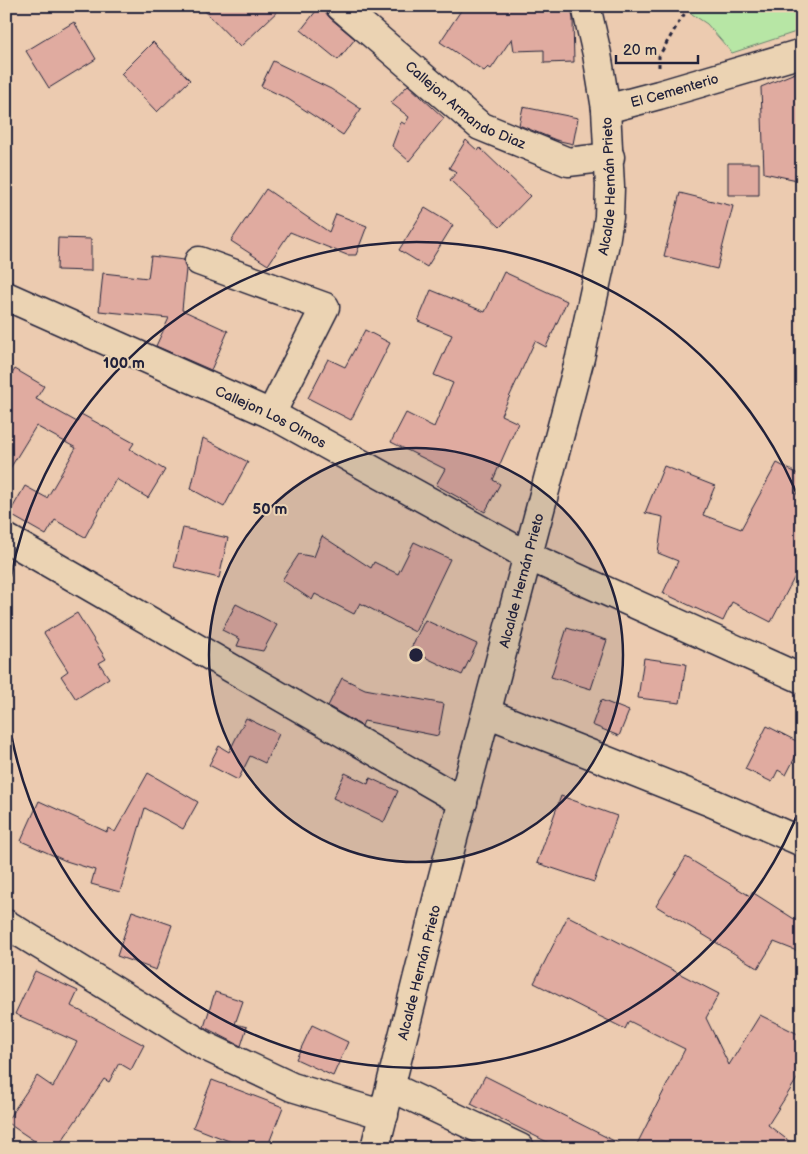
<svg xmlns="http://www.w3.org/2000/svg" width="808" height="1154" font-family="'Balsamiq Sans',sans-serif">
<rect width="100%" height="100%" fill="#eccbb0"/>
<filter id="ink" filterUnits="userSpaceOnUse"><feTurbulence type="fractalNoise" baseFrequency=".02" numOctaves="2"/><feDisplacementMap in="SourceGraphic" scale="10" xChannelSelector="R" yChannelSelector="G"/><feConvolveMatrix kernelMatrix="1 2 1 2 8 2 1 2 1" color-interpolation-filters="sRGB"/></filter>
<g filter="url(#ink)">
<path fill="#b7e6a5" stroke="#6c8470" d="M 680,6 L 802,6 L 802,30 L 732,53 L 707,24 Z"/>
<path fill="#e0aba0" stroke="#22223b" d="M 200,6 L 283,6 L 240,47 Z
M 320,6 L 325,7 L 325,12 L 330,18 L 355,39 L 338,60 L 301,30 Z
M 464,6 L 571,6 L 573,19 L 574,62 L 544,63 L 544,50 L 514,51 L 512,38 L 491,69 L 488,67 L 484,71 L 440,42 Z
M 74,22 L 96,59 L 49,88 L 26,51 Z
M 153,42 L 190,80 L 157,112 L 121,74 Z
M 273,61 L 331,89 L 361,109 L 343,135 L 288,99 L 261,86 Z
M 802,70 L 802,181 L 764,173 L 761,87 Z
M 408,85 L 444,118 L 409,161 L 392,146 L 401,122 L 405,124 L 409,117 L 391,103 Z
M 523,107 L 578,118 L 573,144 L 556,140 L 519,125 Z
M 466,140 L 478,151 L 480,148 L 530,196 L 500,227 L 450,180 L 457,172 L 449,168 Z
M 728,163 L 759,163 L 759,195 L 728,195 Z
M 266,189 L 329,232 L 336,214 L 367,226 L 356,255 L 347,255 L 290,232 L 268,265 L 231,241 Z
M 680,193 L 733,206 L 717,269 L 664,256 Z
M 425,208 L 453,225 L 427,267 L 399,250 Z
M 58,238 L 91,239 L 91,271 L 57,270 Z
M 151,256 L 184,260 L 186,269 L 182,310 L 228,331 L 211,370 L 156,346 L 169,318 L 99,311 L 103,273 L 148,278 Z
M 504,272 L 567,301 L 546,347 L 535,341 L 501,415 L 518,423 L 493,480 L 500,484 L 485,512 L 436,485 L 445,469 L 391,442 L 406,413 L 434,427 L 453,383 L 434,375 L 452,335 L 418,321 L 431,290 L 485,312 Z
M 365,330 L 390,343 L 351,420 L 308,398 L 328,359 L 345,367 Z
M 15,369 L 44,386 L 36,399 L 77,422 L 81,414 L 134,443 L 130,449 L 165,470 L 148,498 L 116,479 L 85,537 L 55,520 L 46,535 L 9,514 L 25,486 L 47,498 L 76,448 L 36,426 L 6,475 L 6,384 Z
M 203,438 L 248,462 L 224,507 L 191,489 Z
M 777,463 L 802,476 L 802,563 L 771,622 L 732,602 L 723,621 L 663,593 L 678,561 L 658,553 L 663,517 L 645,513 L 664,466 L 715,486 L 703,515 L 741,529 Z
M 183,528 L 228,538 L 219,578 L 174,567 Z
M 322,536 L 371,568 L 374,562 L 398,574 L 414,542 L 450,559 L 415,632 L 360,603 L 354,614 L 315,594 L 312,600 L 282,580 L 299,554 L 314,557 Z
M 236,604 L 277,625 L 263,651 L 237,646 L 240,639 L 222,630 Z
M 77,613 L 106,659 L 99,663 L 109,678 L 76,699 L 61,676 L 68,671 L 44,633 Z
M 425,620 L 477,644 L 462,675 L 410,650 Z
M 567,628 L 607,640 L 591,689 L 551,677 Z
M 644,658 L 686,664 L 680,703 L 638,698 Z
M 342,678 L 365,689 L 444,704 L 438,736 L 364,721 L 362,726 L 328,706 Z
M 601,700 L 629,711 L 619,736 L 592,725 Z
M 246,718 L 279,734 L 265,763 L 250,756 L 238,780 L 209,765 L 219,746 L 229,752 Z
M 767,726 L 802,744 L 786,775 L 778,770 L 772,782 L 745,769 Z
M 148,773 L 198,802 L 183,829 L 145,808 L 120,892 L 91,884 L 95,870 L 66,861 L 21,841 L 39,801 L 107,832 L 108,828 L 115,832 Z
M 345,773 L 368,784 L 370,778 L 398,791 L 384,822 L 333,798 Z
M 561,796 L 617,816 L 594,882 L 537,863 Z
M 686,857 L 750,896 L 752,892 L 802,924 L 802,953 L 774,942 L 758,968 L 656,906 Z
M 132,911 L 172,925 L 156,970 L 117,956 Z
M 568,916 L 719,994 L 706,1018 L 729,1065 L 760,1015 L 802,1036 L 802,1071 L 768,1125 L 798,1148 L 635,1148 L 685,1049 L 629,1021 L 625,1029 L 534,983 Z
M 35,971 L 78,991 L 71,1006 L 144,1045 L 131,1070 L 119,1063 L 109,1082 L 104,1079 L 57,1148 L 45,1148 L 6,1122 L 37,1076 L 53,1087 L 77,1042 L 15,1014 Z
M 215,992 L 243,1001 L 235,1024 L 247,1027 L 241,1046 L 204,1027 Z
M 312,1025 L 348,1042 L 333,1076 L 296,1059 Z
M 485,1076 L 628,1148 L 559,1148 L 471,1104 Z
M 212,1080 L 283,1107 L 267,1148 L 247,1148 L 193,1127 Z"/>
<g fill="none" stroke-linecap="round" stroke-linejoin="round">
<g stroke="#22223b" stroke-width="31">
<g id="minor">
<path id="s1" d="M 340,6 L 480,126 L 568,162 L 610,157"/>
<path id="s2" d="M 606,109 L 659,95 L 802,53"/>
<path d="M 199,261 L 325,307 L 271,414"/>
<path id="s3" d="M 6,296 L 271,414 L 528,556 L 802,679"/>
<path d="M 6,538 L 463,802"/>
<path d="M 487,713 L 708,801 L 802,842"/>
<path d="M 6,924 L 205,1046 L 292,1087 L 384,1115"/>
<path d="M 391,1087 L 520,1148"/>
</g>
</g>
<g stroke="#22223b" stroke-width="31">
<g id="secondary">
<path id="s4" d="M 375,1148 L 442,880 L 580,358 L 605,243 L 609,217 L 610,187 L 606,109 L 597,54 L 586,6"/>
</g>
</g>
<path stroke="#22223b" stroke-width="3" stroke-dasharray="4 4" stroke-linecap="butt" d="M 659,67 L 659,56 L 679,22 L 690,6"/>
<use href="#minor" stroke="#ebd3b3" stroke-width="28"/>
<use href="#secondary" stroke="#ebd3b3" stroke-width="28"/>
</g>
</g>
<circle cx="416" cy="655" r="207" fill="#22223b" fill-opacity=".12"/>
<g fill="none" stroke="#22223b" stroke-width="2.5">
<circle cx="416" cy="655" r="207"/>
<path d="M802 803A413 413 0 0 1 7 709M7 601A413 413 0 0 1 802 507"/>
</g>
<g text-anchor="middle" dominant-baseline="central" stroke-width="4" stroke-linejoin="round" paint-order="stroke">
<g font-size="14" fill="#22223b" stroke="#ebd3b3">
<text stroke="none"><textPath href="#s2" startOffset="71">El Cementerio</textPath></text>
<text stroke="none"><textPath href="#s1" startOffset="161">Callejon Armando Diaz</textPath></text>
<text stroke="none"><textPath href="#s4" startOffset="991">Alcalde Hernán Prieto</textPath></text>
<text stroke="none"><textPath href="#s3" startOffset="291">Callejon Los Olmos</textPath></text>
<text stroke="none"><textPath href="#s4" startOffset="586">Alcalde Hernán Prieto</textPath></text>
<text stroke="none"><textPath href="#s4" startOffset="181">Alcalde Hernán Prieto</textPath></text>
</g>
</g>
<circle cx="416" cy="655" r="8" fill="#22223b" stroke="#ebd3b3" stroke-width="2.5"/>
<g font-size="15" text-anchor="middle" font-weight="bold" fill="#22223b" stroke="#ebd3b3" stroke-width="4" stroke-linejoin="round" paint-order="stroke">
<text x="124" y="368">100 m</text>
<text x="270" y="514">50 m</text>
</g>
<rect width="808" height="1154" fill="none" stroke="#ebd3b3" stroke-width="25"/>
<rect x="12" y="12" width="783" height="1129" fill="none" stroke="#22223b" stroke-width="2" filter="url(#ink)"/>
<path d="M616 55v8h82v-8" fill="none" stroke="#22223b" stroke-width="2.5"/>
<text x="623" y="55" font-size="15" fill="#22223b" stroke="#ebd3b3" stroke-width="4" paint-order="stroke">20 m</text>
</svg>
